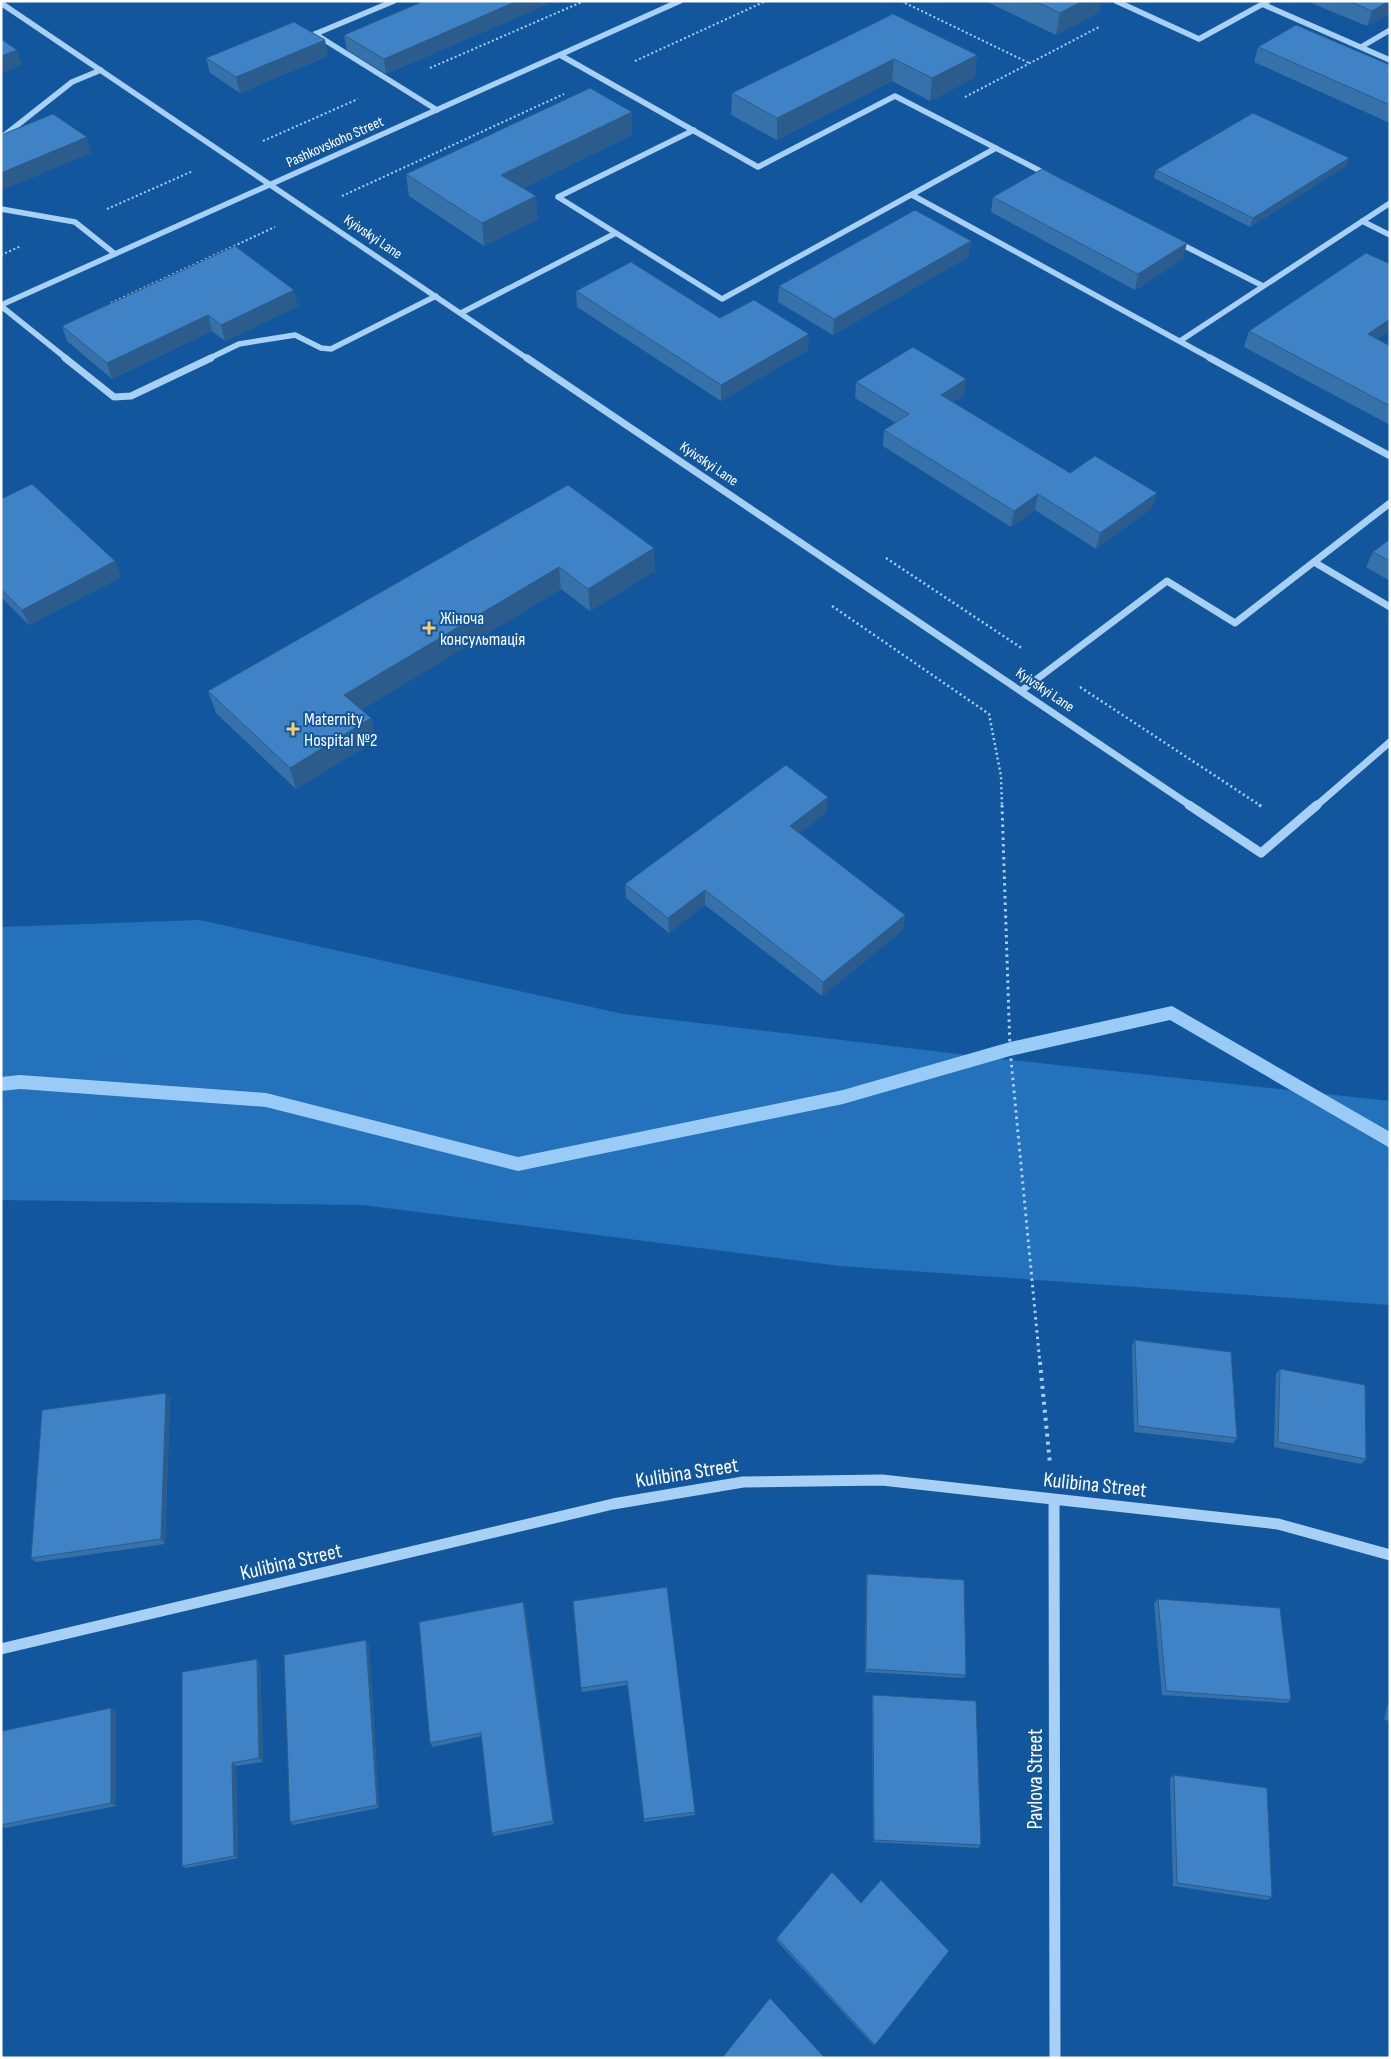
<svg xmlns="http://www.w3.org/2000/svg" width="1391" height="2059" font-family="'Sofia Sans Condensed',sans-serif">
<rect width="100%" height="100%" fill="#12579e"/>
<path fill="#2572bc" d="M 200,920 L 623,1014 L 992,1058 L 1390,1101 L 1390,1305 L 840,1266 L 363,1205 L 1,1200 L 1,927 Z"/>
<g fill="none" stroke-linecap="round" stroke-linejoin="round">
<path fill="#9acbf7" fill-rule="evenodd" d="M 1172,1006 L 1390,1132 L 1390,1148 L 1170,1020 L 1010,1056 L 843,1104 L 518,1171 L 266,1107 L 20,1089 L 1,1091 L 1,1077 L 20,1075 L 266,1093 L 518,1157 L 843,1090 L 1010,1042 Z"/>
<path stroke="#a8cff4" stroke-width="2" stroke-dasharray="2 2.5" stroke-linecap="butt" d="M 901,1 L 1029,63
M 635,61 L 766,1
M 430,68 L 584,1
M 965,97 L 1099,27
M 263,141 L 358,99
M 342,196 L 564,94
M 107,209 L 193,171
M 1,255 L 21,246
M 111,303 L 275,227"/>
<path stroke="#a8cff4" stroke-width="2.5" stroke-dasharray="2 3" stroke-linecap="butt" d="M 886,558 L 1023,649
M 832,606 L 989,714 L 1001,776 L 1002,806
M 1080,687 L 1261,806"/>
<path stroke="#a8cff4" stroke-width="3" stroke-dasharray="2.5 4" stroke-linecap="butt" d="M 1002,805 L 1010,1049 L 1040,1364
M 1259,805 L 1263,807"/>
<path stroke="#a8cff4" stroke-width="4" stroke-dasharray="3 5" stroke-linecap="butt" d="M 1040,1362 L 1050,1464"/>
<path stroke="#a8cff4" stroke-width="5.5" d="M 1116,1 L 1199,39 L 1268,1
M 1,3 L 528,359
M 1262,4 L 1390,60
M 315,34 L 437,110
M 315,34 L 394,1
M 1361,47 L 1390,30
M 560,55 L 758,167 L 895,96 L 1050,176
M 1,138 L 72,82 L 101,70
M 912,195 L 1212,359
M 558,197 L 722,299 L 996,148
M 558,197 L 694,130
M 1,209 L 75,222 L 115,254
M 1362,221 L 1390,235
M 1177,242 L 1263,286
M 1,305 L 680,1
M 1,306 L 67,359
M 461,313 L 616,233
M 1180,341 L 1390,203
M 208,359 L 239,344 L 295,335 L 321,348 L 331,349 L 436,296"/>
<path stroke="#a8cff4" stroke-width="7" d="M 65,358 L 114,397 L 131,396 L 211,358
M 527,358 L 1191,806
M 1210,358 L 1390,456
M 1314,562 L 1390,607
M 1021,691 L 1167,581 L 1235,623 L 1390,503
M 1316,806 L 1390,742"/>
<path stroke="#a8cff4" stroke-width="9" d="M 1189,805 L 1261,853 L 1317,805"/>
<path stroke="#a8cff4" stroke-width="11" d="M 1054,1499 L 1055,2058
M 1,1649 L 613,1504 L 743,1482 L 882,1480 L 1278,1524 L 1390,1555"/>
</g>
<path fill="#3671aa" d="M 985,1 L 1101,1 L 1099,12 L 1056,35 Z
M 1312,1 L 1390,1 L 1390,13 L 1367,26 L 1311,3 Z
M 548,4 L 386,74 L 347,50 L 344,35 Z
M 893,14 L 977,55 L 974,78 L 930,101 L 892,81 L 777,140 L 731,115 L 732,93 Z
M 1258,47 L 1390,65 L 1390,123 L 1254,62 Z
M 328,56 L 240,93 L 210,73 L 206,58 Z
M 632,135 L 523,188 L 538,219 L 484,246 L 409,196 L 406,174 Z
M 1349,158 L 1346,166 L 1250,227 L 1154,178 L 1156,170 Z
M 993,197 L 1183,259 L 1135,290 L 991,212 Z
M 971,241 L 968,257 L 833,335 L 778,302 L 779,286 Z
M 576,291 L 720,318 L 808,350 L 721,401 L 577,307 Z
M 298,306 L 225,341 L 212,331 L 112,379 L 67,341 L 62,326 Z
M 1249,331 L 1377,339 L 1390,346 L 1390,425 L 1244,347 Z
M 966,379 L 964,395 L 953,402 L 1070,473 L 1152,508 L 1096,549 L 1035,510 L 1011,527 L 883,446 L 884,430 L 896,423 L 855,398 L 856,382 Z
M 568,485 L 655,571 L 590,611 L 561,589 L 361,710 L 371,718 L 376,740 L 296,789 L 216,713 L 208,691 Z
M 1,499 L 115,561 L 121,577 L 29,625 L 1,597 Z
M 1390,539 L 1390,581 L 1366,567 L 1373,552 Z
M 827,812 L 799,833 L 905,915 L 903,930 L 822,996 L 705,905 L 669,933 L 626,898 L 625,884 Z
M 1135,1340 L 1237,1438 L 1233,1443 L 1134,1432 L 1132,1346 Z
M 1280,1369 L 1366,1459 L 1361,1464 L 1274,1447 L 1276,1374 Z
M 170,1399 L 165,1544 L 36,1562 L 31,1558 Z
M 867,1574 L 966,1675 L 964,1678 L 865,1672 L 866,1579 Z
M 667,1587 L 695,1815 L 644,1822 L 628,1685 L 582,1692 L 581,1688 Z
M 1158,1599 L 1291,1700 L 1286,1703 L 1162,1695 L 1154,1603 Z
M 523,1602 L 525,1606 L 554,1824 L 494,1836 L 492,1833 L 482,1736 L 433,1747 L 430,1743 Z
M 369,1644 L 379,1808 L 293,1825 L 290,1822 Z
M 257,1659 L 260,1663 L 263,1762 L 236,1766 L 238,1858 L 186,1868 L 182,1866 Z
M 873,1695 L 981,1845 L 978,1848 L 873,1842 L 872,1698 Z
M 1390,1697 L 1390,1722 L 1384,1719 Z
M 111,1708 L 116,1712 L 116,1806 L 5,1828 L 1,1826 L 1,1762 Z
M 1174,1775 L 1272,1897 L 1267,1900 L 1173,1886 L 1170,1778 Z
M 777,1938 L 875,2045 L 874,2046 L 776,1940 Z"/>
<path fill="#2c5c8b" d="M 517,1 L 548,1 L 548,4 L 386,74 L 384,59 Z
M 1082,1 L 1101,1 L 1099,12 L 1056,35 L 1060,13 Z
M 1389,1 L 1390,1 L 1390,13 L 1367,26 L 1372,11 Z
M 325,40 L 328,56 L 240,93 L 236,77 Z
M 17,50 L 22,65 L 1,74 L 1,56 Z
M 977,55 L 974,78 L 930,101 L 932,78 Z
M 894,59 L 892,81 L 777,140 L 777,118 Z
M 632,112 L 632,135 L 504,197 L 501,175 Z
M 87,137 L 91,153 L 1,191 L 1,173 Z
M 1349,158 L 1346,166 L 1250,227 L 1253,218 Z
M 536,196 L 538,219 L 484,246 L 482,223 Z
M 971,241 L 968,257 L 833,335 L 834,319 Z
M 1187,243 L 1183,259 L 1135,290 L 1138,274 Z
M 294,290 L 298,306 L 225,341 L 221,325 Z
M 208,315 L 212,331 L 112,379 L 107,363 Z
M 1390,319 L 1390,330 L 1362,350 L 1368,334 Z
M 809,334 L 808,350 L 721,401 L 721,385 Z
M 966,379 L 964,395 L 939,411 L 941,395 Z
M 1157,493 L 1152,508 L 1096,549 L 1100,533 Z
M 1038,494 L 1035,510 L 1011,527 L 1014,511 Z
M 654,548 L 655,571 L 590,611 L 588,589 Z
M 115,561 L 121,577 L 29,625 L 22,610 Z
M 559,567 L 561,589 L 350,717 L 344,695 Z
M 371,718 L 376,740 L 296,789 L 290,768 Z
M 828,797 L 827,812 L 789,841 L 790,826 Z
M 705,890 L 705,905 L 669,933 L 668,918 Z
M 905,915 L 903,930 L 822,996 L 823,982 Z
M 166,1393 L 170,1399 L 165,1544 L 161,1539 Z
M 523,1602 L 525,1606 L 554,1824 L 553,1821 Z
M 366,1640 L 369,1644 L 379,1808 L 377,1805 Z
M 257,1659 L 260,1663 L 263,1762 L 259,1758 Z
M 111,1708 L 116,1712 L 116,1806 L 111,1803 Z
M 232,1763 L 236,1766 L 238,1858 L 234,1856 Z"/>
<path fill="#3f83c6" stroke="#2c5c8b" d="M 424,1 L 517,1 L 384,59 L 344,35 Z
M 1035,1 L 1082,1 L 1060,13 Z
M 1349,1 L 1389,1 L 1372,11 Z
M 893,14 L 977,55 L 932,78 L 894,59 L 777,118 L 732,93 Z
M 294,22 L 325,40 L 236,77 L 206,58 Z
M 1296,25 L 1390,65 L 1390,105 L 1258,47 Z
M 1,39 L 17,50 L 1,56 Z
M 590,88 L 632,112 L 501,175 L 536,196 L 482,223 L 406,174 Z
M 1253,113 L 1349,158 L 1253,218 L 1156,170 Z
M 53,114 L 87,137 L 1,173 L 1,135 Z
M 1042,169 L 1187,243 L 1138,274 L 993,197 Z
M 915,210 L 971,241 L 834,319 L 779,286 Z
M 235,246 L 294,290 L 221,325 L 208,315 L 107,363 L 62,326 Z
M 1366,253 L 1390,264 L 1390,319 L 1368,334 L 1390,346 L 1390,406 L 1249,331 Z
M 631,262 L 720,318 L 754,300 L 809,334 L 721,385 L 576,291 Z
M 913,347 L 966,379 L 941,395 L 1070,473 L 1095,456 L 1157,493 L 1100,533 L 1038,494 L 1014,511 L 884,430 L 909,414 L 856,382 Z
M 32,484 L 115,561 L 22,610 L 1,589 L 1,499 Z
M 568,485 L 654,548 L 588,589 L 559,567 L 344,695 L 371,718 L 290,768 L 208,691 Z
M 1390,539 L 1390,561 L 1373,552 Z
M 786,765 L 828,797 L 790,826 L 905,915 L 823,982 L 705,890 L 668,918 L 625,884 Z
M 1135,1340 L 1231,1352 L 1237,1438 L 1138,1426 Z
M 1280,1369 L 1365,1385 L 1366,1459 L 1278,1442 Z
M 166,1393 L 161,1539 L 31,1558 L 42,1410 Z
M 867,1574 L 964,1580 L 966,1675 L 866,1669 Z
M 667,1587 L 695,1812 L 644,1819 L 627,1681 L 581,1688 L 573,1601 Z
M 1158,1599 L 1280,1608 L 1291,1700 L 1166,1691 Z
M 523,1602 L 553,1821 L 492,1833 L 481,1733 L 430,1743 L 419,1622 Z
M 366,1640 L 377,1805 L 290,1822 L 284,1655 Z
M 257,1659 L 259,1758 L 232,1763 L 234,1856 L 182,1866 L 182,1672 Z
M 873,1695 L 976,1701 L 981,1845 L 874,1840 Z
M 111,1708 L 111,1803 L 1,1825 L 1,1762 L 2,1731 Z
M 1174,1775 L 1267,1788 L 1272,1897 L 1177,1883 Z
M 832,1872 L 861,1903 L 881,1880 L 949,1951 L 875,2045 L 777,1938 Z
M 770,1998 L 825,2058 L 722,2058 Z"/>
<g fill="#ffcc6b" stroke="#12579e" stroke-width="2">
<path d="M426.5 620.5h5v5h5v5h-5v5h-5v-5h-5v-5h5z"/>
<path d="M290.5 721.5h5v5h5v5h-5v5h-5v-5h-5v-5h5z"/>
</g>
<g text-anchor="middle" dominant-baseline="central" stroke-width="4" stroke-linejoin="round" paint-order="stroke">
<g font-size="15" fill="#fff" stroke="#12579e">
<text transform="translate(335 142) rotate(-24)">Pashkovskoho Street</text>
<text transform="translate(373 237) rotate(34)">Kyivskyi Lane</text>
<text transform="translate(709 464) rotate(34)">Kyivskyi Lane</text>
<text transform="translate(1045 690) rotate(34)">Kyivskyi Lane</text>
</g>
<g font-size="18" fill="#fff" stroke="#12579e" text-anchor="start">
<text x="440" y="618">Жіноча<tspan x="440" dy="21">консультація</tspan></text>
<text x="304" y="719">Maternity<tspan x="304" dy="21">Hospital №2</tspan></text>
</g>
<g font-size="21" fill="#fff" stroke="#12579e">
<text transform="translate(687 1473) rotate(-9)">Kulibina Street</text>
<text transform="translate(1095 1485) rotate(6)">Kulibina Street</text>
<text transform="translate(291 1562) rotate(-13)">Kulibina Street</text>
<text transform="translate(1035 1779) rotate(-90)">Pavlova Street</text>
</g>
</g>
<rect width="1391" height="2059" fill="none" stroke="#ffffff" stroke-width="5"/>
</svg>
